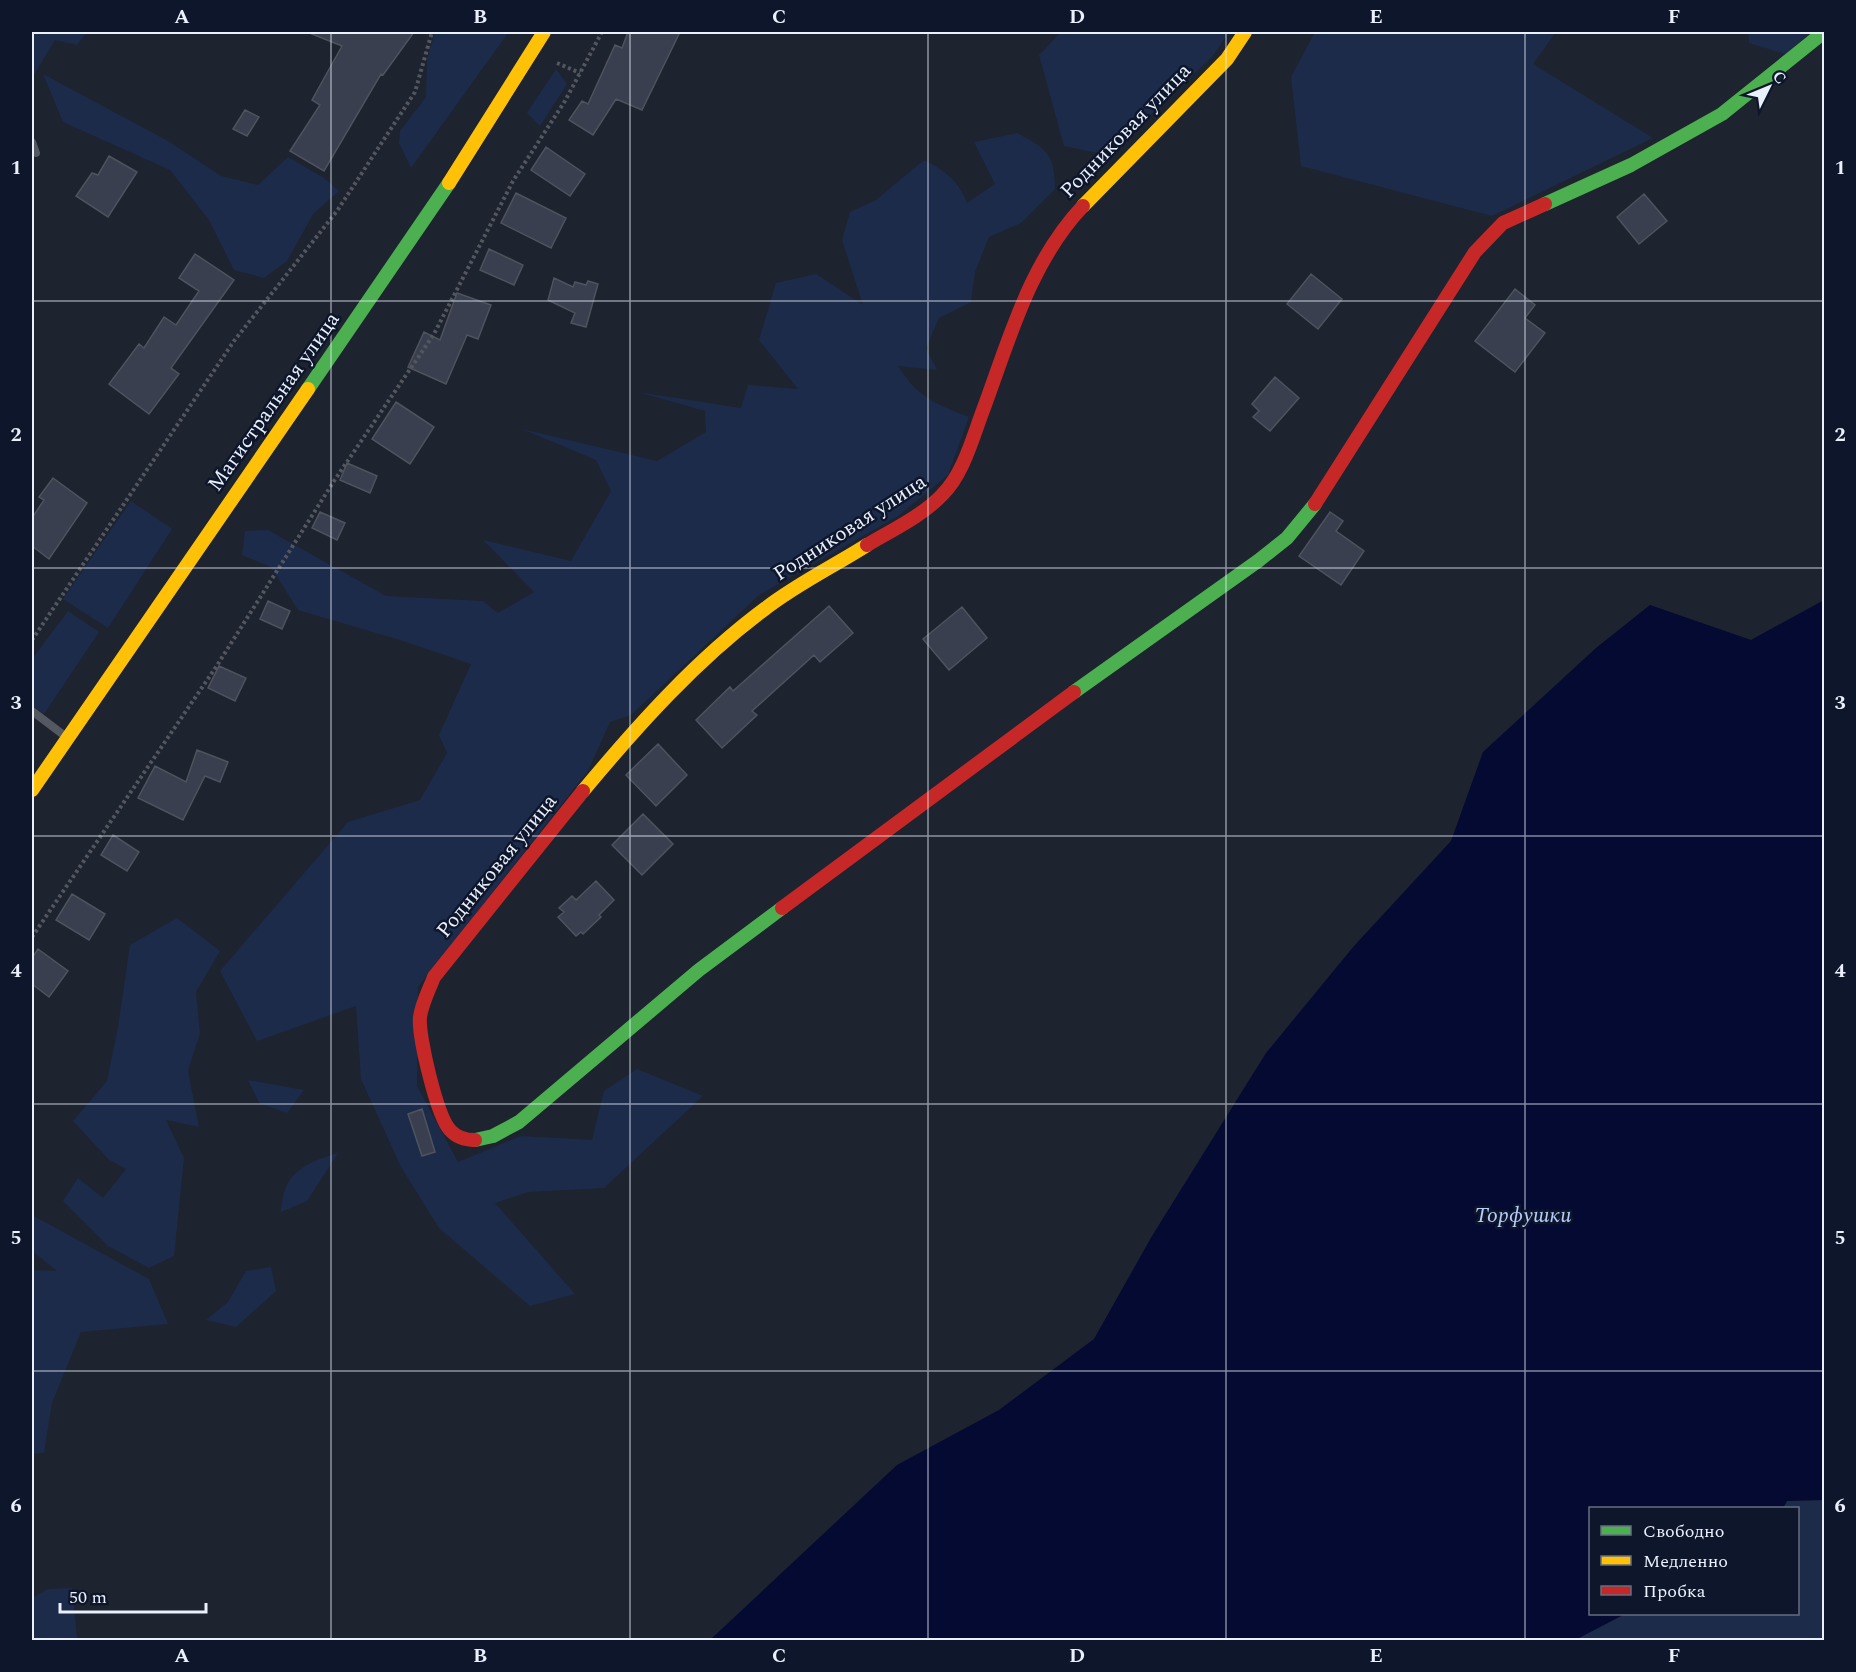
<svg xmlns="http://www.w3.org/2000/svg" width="1856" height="1672" font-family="Spectral,serif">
<rect width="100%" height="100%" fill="#1d232f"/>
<path fill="#1d2b4b" d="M 32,32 L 87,32 L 77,45 L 55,40 L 32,78 Z
M 435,32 L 508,33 L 411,168 L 399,143 L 400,131 L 426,97 L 427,59 Z
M 1061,32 L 1229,32 L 1212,57 L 1107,155 L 1064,146 L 1039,55 Z
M 1315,32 L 1556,32 L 1533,64 L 1653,138 L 1492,216 L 1301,166 L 1291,77 Z
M 1748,32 L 1811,32 L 1785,54 L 1749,43 Z
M 556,69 L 567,84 L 540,126 L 527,113 Z
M 43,74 L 168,141 L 221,176 L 258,185 L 288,157 L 324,178 L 339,191 L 313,214 L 287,261 L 264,278 L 234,270 L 209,220 L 170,170 L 63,122 Z
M 1017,133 C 1046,148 1055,154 1055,189 L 1021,223 L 989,237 L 975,272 L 971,302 L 939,318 L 926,348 L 937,370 L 898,366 C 918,398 936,404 969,417 L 948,475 L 898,516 L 759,595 L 631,715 L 610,722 L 588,771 L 418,987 L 417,1086 L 458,1162 L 521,1136 L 592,1140 L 604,1091 L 637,1069 L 703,1096 L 604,1188 L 528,1192 L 495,1203 L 575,1294 L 530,1306 L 439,1228 L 401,1167 L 361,1079 L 356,1006 L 257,1041 L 220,971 L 348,822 L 420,800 L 447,753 L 439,735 L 471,664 L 400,640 L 298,610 L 271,567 L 242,555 L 245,531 L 268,530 L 386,596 L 483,601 L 498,613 L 534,592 L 483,540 L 571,561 L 611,491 L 596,460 L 522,429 L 657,461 L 706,432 L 705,411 L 638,392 L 741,408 L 748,385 L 798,389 L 759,340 L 776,283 L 816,274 L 863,305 L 842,240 L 850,212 L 876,200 L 924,160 C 944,170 959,181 967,203 L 995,184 L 974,142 Z
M 131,501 L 172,529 L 108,628 L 63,599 Z
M 68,611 L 99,632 L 44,714 L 34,707 L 32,711 L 32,659 Z
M 177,918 L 220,951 L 196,992 L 200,1033 L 188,1071 L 199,1127 L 166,1120 L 184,1158 L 174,1256 L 149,1268 L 108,1246 L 63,1201 L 78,1178 L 103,1198 L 126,1169 L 108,1159 L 73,1121 L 107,1081 L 118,1027 L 130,945 Z
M 248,1080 L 304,1090 L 287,1113 L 259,1103 Z
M 338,1153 L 307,1201 L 281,1212 C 283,1172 303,1164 338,1153 Z
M 32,1215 L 149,1279 L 168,1324 L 81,1332 L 52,1403 L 44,1453 L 32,1454 L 32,1270 L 57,1271 L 32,1251 Z
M 271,1267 L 276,1291 L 236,1327 L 206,1320 L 228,1302 L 246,1271 Z
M 1824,1500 L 1824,1640 L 1575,1640 L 1625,1614 L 1798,1614 L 1798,1508 L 1783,1508 L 1787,1501 Z
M 72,1588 L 77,1639 L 32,1640 L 32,1598 L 48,1589 Z"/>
<path fill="#040a31" d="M 1824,600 L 1824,1500 L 1787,1501 L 1783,1508 L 1590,1508 L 1590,1614 L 1625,1614 L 1575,1640 L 710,1640 L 897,1465 L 999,1410 L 1094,1339 L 1152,1236 L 1266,1053 L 1354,946 L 1451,841 L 1483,752 L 1596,648 L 1650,605 L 1751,640 Z"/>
<path fill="#393f4e" stroke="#4e535e" stroke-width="1.5" d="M 307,32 L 414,32 L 383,75 L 381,74 L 324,171 L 290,151 L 320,105 L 312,100 L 342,46 Z
M 628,32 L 680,32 L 642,110 L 616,99 L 593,135 L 569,120 L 582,101 L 588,104 L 615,45 L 622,48 Z
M 245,110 L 259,117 L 247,136 L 233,129 Z
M 546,147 L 585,174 L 570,196 L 531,170 Z
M 109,156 L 137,172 L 108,217 L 76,196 L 92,173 L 98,175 Z
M 516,193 L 566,218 L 551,248 L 501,223 Z
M 1644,194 L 1667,221 L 1639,244 L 1617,217 Z
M 489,249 L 523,265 L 514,285 L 480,270 Z
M 195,254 L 234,280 L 171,368 L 179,374 L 149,414 L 109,384 L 139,344 L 144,348 L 164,317 L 176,325 L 199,291 L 179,278 Z
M 1311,274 L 1342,299 L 1318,329 L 1287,304 Z
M 554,278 L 573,287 L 575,282 L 586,285 L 588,281 L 598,284 L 586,327 L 571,323 L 575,313 L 548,300 Z
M 1515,289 L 1535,305 L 1525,318 L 1545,333 L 1515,372 L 1475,341 Z
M 457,293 L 491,305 L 478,339 L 467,335 L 446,384 L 408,367 L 424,332 L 440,340 Z
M 1275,377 L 1299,398 L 1270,431 L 1253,417 L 1259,411 L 1252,404 Z
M 396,402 L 434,427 L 410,464 L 372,439 Z
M 347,463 L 377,476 L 370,493 L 340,480 Z
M 53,478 L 87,503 L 49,559 L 32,546 L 32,518 L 44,500 L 39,497 Z
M 320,512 L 345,523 L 337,540 L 312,528 Z
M 1330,512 L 1343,521 L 1336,531 L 1364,551 L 1341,585 L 1299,556 Z
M 268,601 L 290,611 L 282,629 L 260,619 Z
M 829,606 L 853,633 L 820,662 L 814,655 L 752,711 L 757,715 L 722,748 L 696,720 L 730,687 L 733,691 Z
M 962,607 L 987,638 L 949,670 L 923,639 Z
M 219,666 L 246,678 L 235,701 L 208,688 Z
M 658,744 L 687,775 L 656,806 L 626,775 Z
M 197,750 L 228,762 L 220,782 L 205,776 L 183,820 L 138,798 L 155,766 L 186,782 Z
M 643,814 L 673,844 L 642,875 L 612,845 Z
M 113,835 L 139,852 L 127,871 L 101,855 Z
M 596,881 L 614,900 L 599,915 L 601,917 L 583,934 L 581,932 L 576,936 L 558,917 L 564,912 L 559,908 L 572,896 L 576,900 Z
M 72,894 L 105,914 L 89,940 L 56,920 Z
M 38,949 L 68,971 L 49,997 L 32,984 L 32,958 Z
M 422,1109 L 435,1152 L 422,1156 L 408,1114 Z"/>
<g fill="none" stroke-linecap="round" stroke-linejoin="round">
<path stroke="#53565e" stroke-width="4" stroke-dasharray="3 3" stroke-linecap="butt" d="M 557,63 L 580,73
M 32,640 L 234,341 L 337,211 L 415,92 L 432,32
M 32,937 L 216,667 L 334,481 L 434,334 L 513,181 L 565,101 L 602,32"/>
<path stroke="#545861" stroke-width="8" d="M 32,142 L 36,153
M 32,711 L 65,736"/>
<path stroke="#4caf50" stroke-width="14" d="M 1545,204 L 1631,165 L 1722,114 L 1824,32
M 308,389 L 449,183
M 1074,692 L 1258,561 L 1287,538 L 1315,504
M 475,1140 L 493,1136 L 519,1122 L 699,970 L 782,908"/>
<path stroke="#ffc107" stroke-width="14" d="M 449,183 L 544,32
M 1083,206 L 1227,59 L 1245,32
M 32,790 L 308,389
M 583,791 C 638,725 697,659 766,608 C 797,584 834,566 867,545"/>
<path stroke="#c62828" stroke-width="14" d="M 1315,504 L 1475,252 L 1503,223 L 1545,204
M 867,545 C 892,530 922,516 942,495 C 963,474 972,440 982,413 C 1009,341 1029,263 1083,206
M 782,908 L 1074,692
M 475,1140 C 465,1140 457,1138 450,1130 C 437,1116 418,1036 420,1017 C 422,1003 429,990 434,977 L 583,791"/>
</g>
<path fill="none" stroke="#eaf0fc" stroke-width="1.5" stroke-opacity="0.55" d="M 331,32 L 331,1640M 630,32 L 630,1640M 928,32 L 928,1640M 1226,32 L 1226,1640M 1525,32 L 1525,1640M 32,301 L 1824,301M 32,568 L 1824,568M 32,836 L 1824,836M 32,1104 L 1824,1104M 32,1371 L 1824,1371"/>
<g text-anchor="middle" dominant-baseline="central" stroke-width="5" stroke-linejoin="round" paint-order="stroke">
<g font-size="21" fill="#eaf0fc" stroke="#0d162b">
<text transform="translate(1126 131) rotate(-46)">Родниковая улица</text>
<text transform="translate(274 402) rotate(-55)">Магистральная улица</text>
<text transform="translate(850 528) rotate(-33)">Родниковая улица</text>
<text transform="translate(497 866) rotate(-51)">Родниковая улица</text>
</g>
<g font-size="22" font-style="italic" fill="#b7ccfa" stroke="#0d162b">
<text x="1523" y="1215">Торфушки</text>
</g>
</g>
<rect width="1856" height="1672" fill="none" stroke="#0d162b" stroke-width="66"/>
<rect x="1589" y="1507" width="210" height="108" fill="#0d162b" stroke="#656d7f" stroke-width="1.5"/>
<rect x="1601" y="1526" width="30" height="9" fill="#4caf50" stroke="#656d7f" stroke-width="1.5"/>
<text x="1643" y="1537" font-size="18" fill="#eaf0fc">Свободно</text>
<rect x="1601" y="1556" width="30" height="9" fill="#ffc107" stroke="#656d7f" stroke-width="1.5"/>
<text x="1643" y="1567" font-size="18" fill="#eaf0fc">Медленно</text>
<rect x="1601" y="1586" width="30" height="9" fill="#c62828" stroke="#656d7f" stroke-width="1.5"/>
<text x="1643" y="1597" font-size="18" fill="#eaf0fc">Пробка</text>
<g transform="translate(1769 87) rotate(47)" stroke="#0d162b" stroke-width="4.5" paint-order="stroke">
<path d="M0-4.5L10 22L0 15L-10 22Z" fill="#eaf0fc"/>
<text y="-9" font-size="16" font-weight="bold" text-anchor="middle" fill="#eaf0fc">С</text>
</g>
<path d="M60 1603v9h146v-9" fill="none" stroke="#eaf0fc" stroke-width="3"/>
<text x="69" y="1603" font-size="18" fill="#eaf0fc" stroke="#0d162b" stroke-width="4.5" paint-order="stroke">50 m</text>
<rect x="33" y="33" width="1790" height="1606" fill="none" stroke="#eaf0fc" stroke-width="2"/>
<g font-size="20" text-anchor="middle" font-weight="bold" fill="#eaf0fc">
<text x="182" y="23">A</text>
<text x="480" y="23">B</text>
<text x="779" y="23">C</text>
<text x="1077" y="23">D</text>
<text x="1376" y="23">E</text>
<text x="1674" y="23">F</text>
<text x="16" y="174">1</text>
<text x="1840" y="174">1</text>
<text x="16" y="441">2</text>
<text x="1840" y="441">2</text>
<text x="16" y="709">3</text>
<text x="1840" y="709">3</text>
<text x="16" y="977">4</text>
<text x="1840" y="977">4</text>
<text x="16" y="1244">5</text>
<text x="1840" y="1244">5</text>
<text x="16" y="1512">6</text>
<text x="1840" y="1512">6</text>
<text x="182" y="1662">A</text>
<text x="480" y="1662">B</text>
<text x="779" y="1662">C</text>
<text x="1077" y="1662">D</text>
<text x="1376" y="1662">E</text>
<text x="1674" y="1662">F</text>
</g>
</svg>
